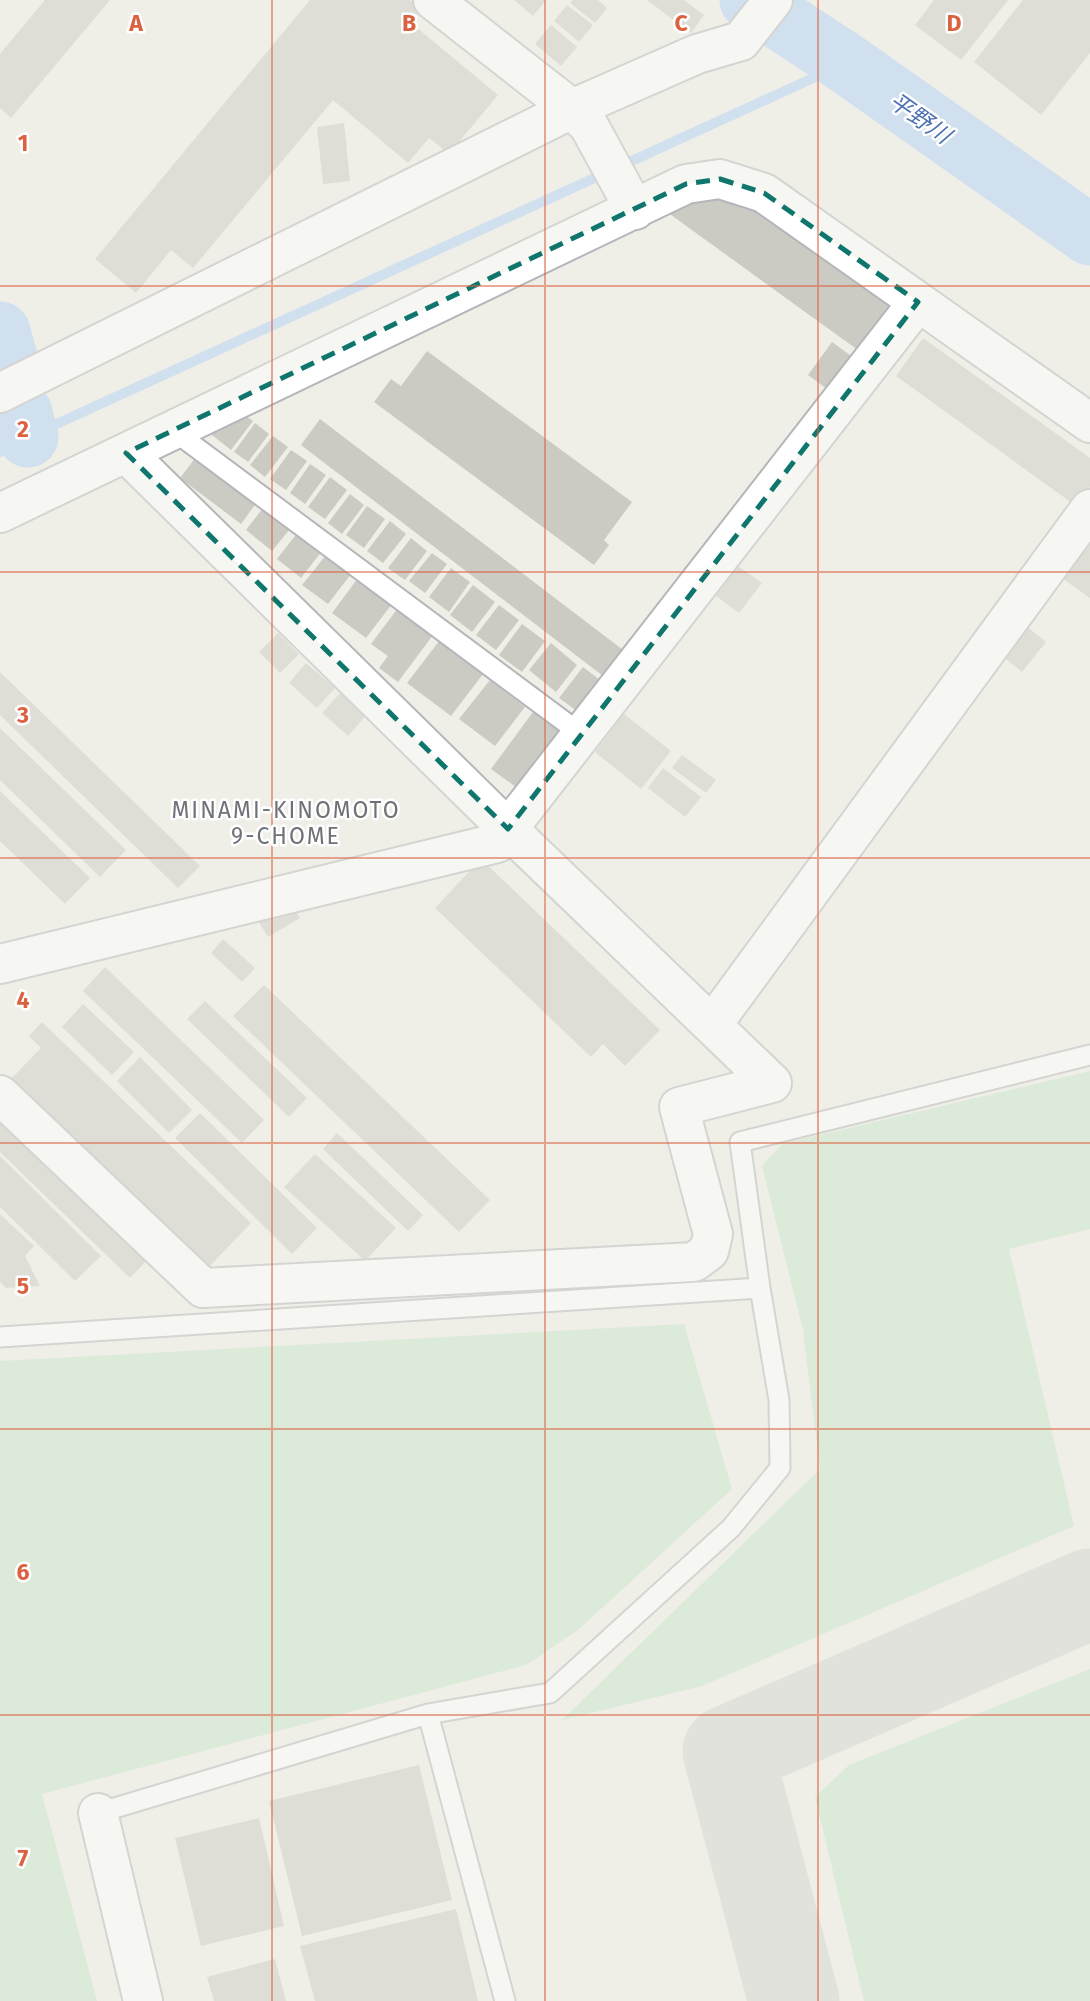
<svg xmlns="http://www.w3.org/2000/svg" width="1090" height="2001" font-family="'Fira Sans','Noto Sans JP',sans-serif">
<rect width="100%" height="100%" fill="#efeee7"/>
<path fill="#c6e4ca" d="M 1090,1071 L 1090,1229 L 1009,1249 L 1074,1526 L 702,1686 L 562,1720 L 820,1469 L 803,1330 L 762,1166 L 782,1144 Z
M 684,1324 L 732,1489 L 578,1630 L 526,1665 L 42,1794 L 97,2001 L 0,2001 L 0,1361 Z
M 1090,1669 L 1090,2001 L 864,2001 L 815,1797 L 849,1765 Z"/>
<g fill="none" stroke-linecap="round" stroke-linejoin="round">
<path stroke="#aecef8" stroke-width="10" d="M 0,452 L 28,437 L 846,63"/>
<path stroke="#aecef8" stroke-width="61" d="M 750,0 L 846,63 L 1090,235
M 0,332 L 7,358
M 22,413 L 28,437"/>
<path stroke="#d2d2ce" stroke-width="91" d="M 794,2001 L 728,1751 L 1090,1594"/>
</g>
<path fill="#cbcac3" d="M 45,0 L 110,0 L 11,118 L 0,108 L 0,54 Z
M 310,0 L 410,0 L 421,9 L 410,22 L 498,95 L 449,154 L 429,138 L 408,163 L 333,100 L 193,268 L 171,250 L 136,293 L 95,259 Z
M 514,0 L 546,0 L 533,16 Z
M 573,0 L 598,0 L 607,8 L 595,23 L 570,3 Z
M 647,0 L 684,0 L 704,15 L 691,33 Z
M 934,0 L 1008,0 L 961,60 L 915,25 Z
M 1023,0 L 1090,0 L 1090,53 L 1041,115 L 974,62 Z
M 567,5 L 593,25 L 579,42 L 554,21 Z
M 551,25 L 577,47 L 561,66 L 535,44 Z
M 344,123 L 350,181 L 323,184 L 317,127 Z
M 689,199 L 761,199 L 842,271 L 895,309 L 862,353 L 667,212 Z
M 923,338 L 1090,458 L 1090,487 L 1076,506 L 896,376 Z
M 832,342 L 858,361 L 834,394 L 808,375 Z
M 427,351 L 632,502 L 604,540 L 609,545 L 594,565 L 374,402 L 391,379 L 401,386 Z
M 242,413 L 253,421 L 231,450 L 212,435 L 223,420 Z
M 320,419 L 627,653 L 607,679 L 301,445 Z
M 255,423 L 269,434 L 248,462 L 234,452 Z
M 273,436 L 288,447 L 265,477 L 250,465 Z
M 291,450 L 307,461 L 286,490 L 270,479 Z
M 196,457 L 257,502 L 241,524 L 180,478 Z
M 310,464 L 326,475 L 305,504 L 290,493 Z
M 330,477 L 347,490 L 325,519 L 308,507 Z
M 350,494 L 364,505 L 342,534 L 328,523 Z
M 367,506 L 385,519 L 364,548 L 346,535 Z
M 263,508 L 290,529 L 272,551 L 246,530 Z
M 390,521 L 406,534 L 383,563 L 367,551 Z
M 298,532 L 322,551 L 301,578 L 277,559 Z
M 411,538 L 427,551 L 405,580 L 388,568 Z
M 1090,542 L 1090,598 L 1063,579 Z
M 432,553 L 447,564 L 425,593 L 409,581 Z
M 326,555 L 351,574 L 328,604 L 302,585 Z
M 738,566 L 762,583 L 739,613 L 716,596 Z
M 451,568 L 470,582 L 449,612 L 429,597 Z
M 358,578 L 392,604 L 366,638 L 332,613 Z
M 473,585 L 495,602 L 472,632 L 450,615 Z
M 499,605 L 519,620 L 496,650 L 476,635 Z
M 398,608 L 433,635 L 398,682 L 379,668 L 388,656 L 371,644 Z
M 522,624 L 545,641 L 522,672 L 499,655 Z
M 1025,625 L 1046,642 L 1022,672 L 1001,655 Z
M 278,633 L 299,654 L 280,673 L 259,652 Z
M 440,640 L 483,674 L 451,716 L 407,683 Z
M 551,643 L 577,665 L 556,692 L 529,670 Z
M 306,663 L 335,688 L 317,708 L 289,683 Z
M 583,667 L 600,680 L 577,711 L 559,698 Z
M 0,672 L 200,866 L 178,888 L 0,715 Z
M 490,680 L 525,707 L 495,746 L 459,719 Z
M 342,691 L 367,714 L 348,736 L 322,713 Z
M 533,712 L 566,736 L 524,793 L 491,769 Z
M 624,714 L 671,751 L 641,789 L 595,752 Z
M 0,728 L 126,850 L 100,877 L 0,780 Z
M 682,755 L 716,780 L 706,793 L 672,768 Z
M 663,768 L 701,797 L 685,817 L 648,788 Z
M 0,791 L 90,878 L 65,904 L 0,841 Z
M 481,859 L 660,1030 L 625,1066 L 603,1044 L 591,1057 L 435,908 Z
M 290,902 L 300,918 L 268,937 L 258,921 Z
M 223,939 L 255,968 L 242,982 L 211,953 Z
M 105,967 L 264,1120 L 242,1143 L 83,991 Z
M 264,985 L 490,1200 L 459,1232 L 233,1016 Z
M 205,1001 L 307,1098 L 289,1117 L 187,1019 Z
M 83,1004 L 134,1052 L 112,1075 L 62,1027 Z
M 42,1022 L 251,1223 L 205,1271 L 8,1082 L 41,1048 L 29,1036 Z
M 140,1057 L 192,1110 L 169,1133 L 117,1081 Z
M 0,1108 L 152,1255 L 130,1278 L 0,1152 Z
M 200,1113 L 317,1228 L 292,1254 L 175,1138 Z
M 337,1133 L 423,1215 L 408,1231 L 323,1149 Z
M 315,1154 L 396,1228 L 365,1261 L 284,1187 Z
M 0,1156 L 101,1256 L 75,1281 L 0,1207 Z
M 0,1214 L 34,1246 L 25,1256 L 40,1286 L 6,1288 L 0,1282 Z
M 419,1765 L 452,1900 L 302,1936 L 269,1801 Z
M 259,1818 L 284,1926 L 201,1946 L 175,1838 Z
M 456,1909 L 478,2001 L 315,2001 L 300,1946 Z
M 275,1959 L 286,2001 L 214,2001 L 207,1977 Z"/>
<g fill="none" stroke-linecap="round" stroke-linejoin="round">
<g stroke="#b4b6ba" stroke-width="23">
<path id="service" d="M 174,431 L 581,734
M 0,1337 L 760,1288
M 428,1714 L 505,2001
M 98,1813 L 428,1714 L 550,1693 L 731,1528 L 780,1468 L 779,1400 L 760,1288 L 740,1142 L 1090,1055"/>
</g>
<g stroke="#b4b6ba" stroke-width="42">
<path id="minor" d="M 433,0 L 572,109 L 589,126 L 635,210
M 0,393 L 572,109 L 697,54 L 741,41 L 773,0
M 126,453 L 508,829 L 772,1083
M 0,513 L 686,184 L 720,179 L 764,193 L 1090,423
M 0,964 L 497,843 L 918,302
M 712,1025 L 1090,509
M 0,1095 L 203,1288 L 694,1262 L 709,1251 L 713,1234 L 679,1107 L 772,1083"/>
</g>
<g stroke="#b4b6ba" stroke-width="42">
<path id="tertiary" d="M 98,1813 L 143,2001"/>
</g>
<use href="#service" stroke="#fff" stroke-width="19"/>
<use href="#minor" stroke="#fff" stroke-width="38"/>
<use href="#tertiary" stroke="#fff" stroke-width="38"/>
</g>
<path d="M0 0H1090V2001H0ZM 720,179 L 764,193 L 918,302 L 508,829 L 126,453 L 686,184 Z" fill="#efeee7" fill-opacity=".55" fill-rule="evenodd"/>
<path fill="none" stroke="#0f766e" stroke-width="5" stroke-dasharray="14 9" stroke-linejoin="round" d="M 720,179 L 764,193 L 918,302 L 508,829 L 126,453 L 686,184 Z"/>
<path fill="none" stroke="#db6241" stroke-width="2" stroke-opacity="0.55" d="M 272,0 L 272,2001M 545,0 L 545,2001M 818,0 L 818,2001M 0,286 L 1090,286M 0,572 L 1090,572M 0,858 L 1090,858M 0,1143 L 1090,1143M 0,1429 L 1090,1429M 0,1715 L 1090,1715"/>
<g text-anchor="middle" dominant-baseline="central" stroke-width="5" stroke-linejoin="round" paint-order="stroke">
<g font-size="23" font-style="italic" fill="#4f72b2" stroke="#fff">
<text transform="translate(920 118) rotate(35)">平野川</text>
</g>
<g font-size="23" letter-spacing="2" fill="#6f7278" stroke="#fff">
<text x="286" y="810">MINAMI-KINOMOTO<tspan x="286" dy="26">9-CHOME</tspan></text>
</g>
</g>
<g font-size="23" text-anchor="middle" font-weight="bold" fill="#db6241" stroke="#fff" stroke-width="5" stroke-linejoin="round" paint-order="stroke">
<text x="136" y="31">A</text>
<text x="409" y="31">B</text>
<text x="681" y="31">C</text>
<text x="954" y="31">D</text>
<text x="23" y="151">1</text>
<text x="23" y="437">2</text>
<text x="23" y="723">3</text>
<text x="23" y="1008">4</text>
<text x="23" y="1294">5</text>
<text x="23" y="1580">6</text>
<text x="23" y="1866">7</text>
</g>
</svg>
